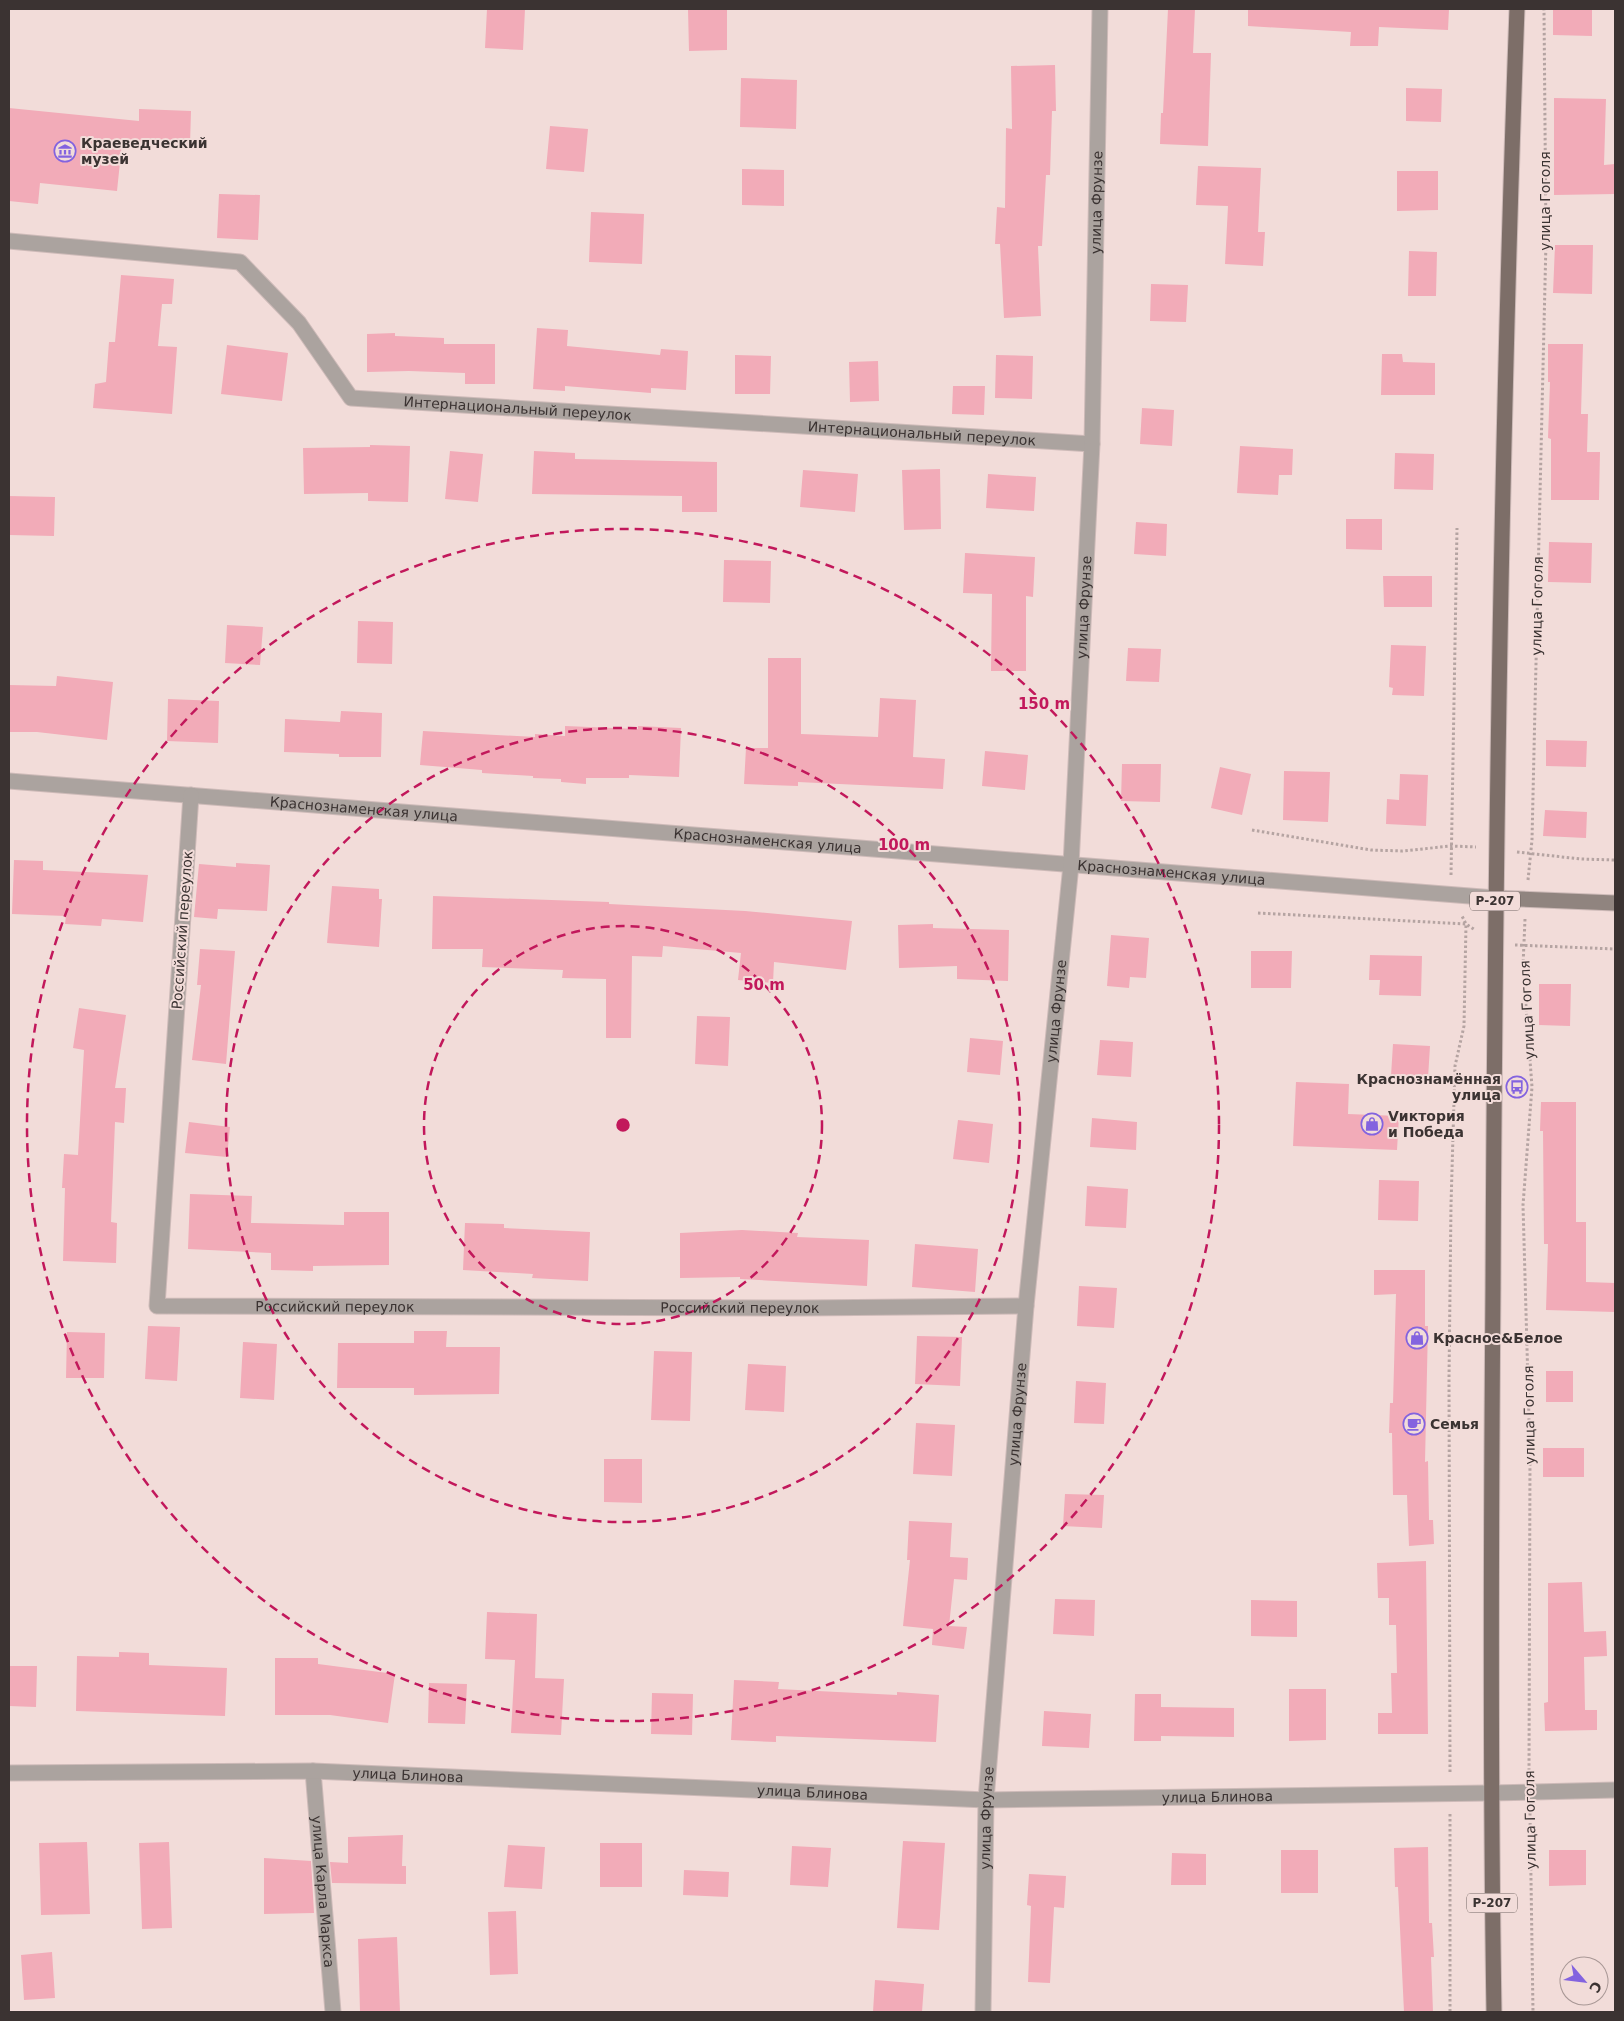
<svg xmlns="http://www.w3.org/2000/svg" width="1624" height="2021" font-family="'DejaVu Sans',sans-serif">
<rect width="100%" height="100%" fill="#f2dcd9"/>
<path fill="#f2abb8" d="M 487,9 L 525,9 L 523,50 L 485,48 Z
M 688,9 L 727,9 L 727,50 L 689,51 Z
M 1168,9 L 1195,9 L 1193,53 L 1211,53 L 1208,146 L 1160,144 L 1161,113 L 1163,113 Z
M 1248,9 L 1449,9 L 1448,30 L 1379,27 L 1378,46 L 1350,46 L 1351,32 L 1248,26 Z
M 1553,9 L 1592,9 L 1592,36 L 1553,35 Z
M 1055,65 L 1056,111 L 1052,111 L 1050,175 L 1046,175 L 1042,246 L 1038,246 L 1041,316 L 1004,318 L 1000,244 L 995,244 L 997,207 L 1005,208 L 1006,128 L 1012,129 L 1011,66 Z
M 741,78 L 797,80 L 796,129 L 740,127 Z
M 1406,88 L 1442,89 L 1441,122 L 1406,121 Z
M 1554,98 L 1606,99 L 1604,165 L 1615,164 L 1615,194 L 1554,195 Z
M 9,108 L 139,121 L 139,109 L 191,111 L 190,145 L 122,143 L 117,191 L 40,183 L 38,204 L 9,201 Z
M 550,126 L 588,129 L 584,172 L 546,169 Z
M 1198,166 L 1261,168 L 1258,232 L 1265,232 L 1263,266 L 1225,264 L 1228,206 L 1196,205 Z
M 742,169 L 784,170 L 784,206 L 742,205 Z
M 1397,171 L 1438,171 L 1438,210 L 1397,211 Z
M 219,194 L 260,195 L 258,240 L 217,238 Z
M 591,212 L 644,214 L 642,264 L 589,262 Z
M 1555,245 L 1593,245 L 1592,294 L 1553,293 Z
M 1409,251 L 1437,252 L 1436,296 L 1408,296 Z
M 121,275 L 174,279 L 172,304 L 162,304 L 158,346 L 177,347 L 172,414 L 93,408 L 95,384 L 106,382 L 109,342 L 115,342 Z
M 1151,284 L 1188,285 L 1186,322 L 1150,321 Z
M 537,328 L 568,330 L 567,346 L 660,355 L 661,349 L 688,351 L 686,390 L 651,388 L 651,393 L 565,386 L 565,391 L 533,389 Z
M 395,333 L 395,336 L 444,338 L 444,344 L 495,344 L 495,384 L 465,384 L 465,373 L 409,371 L 367,372 L 367,334 Z
M 1548,344 L 1583,344 L 1581,414 L 1588,414 L 1587,452 L 1600,452 L 1599,500 L 1551,500 L 1551,439 L 1548,438 L 1550,382 L 1548,382 Z
M 227,345 L 288,353 L 282,401 L 221,394 Z
M 1382,354 L 1402,354 L 1403,362 L 1435,363 L 1435,395 L 1381,395 Z
M 735,355 L 771,356 L 770,394 L 735,394 Z
M 996,355 L 1033,356 L 1032,399 L 995,398 Z
M 878,361 L 879,401 L 850,402 L 849,362 Z
M 953,386 L 985,386 L 984,415 L 952,414 Z
M 1142,408 L 1174,410 L 1172,446 L 1140,444 Z
M 370,445 L 410,446 L 408,502 L 368,501 L 368,493 L 304,494 L 303,448 L 370,447 Z
M 1240,446 L 1293,449 L 1292,475 L 1279,475 L 1278,495 L 1237,493 Z
M 450,451 L 483,454 L 478,502 L 445,499 Z
M 534,451 L 575,453 L 575,459 L 717,462 L 717,512 L 682,512 L 682,496 L 532,494 Z
M 1395,453 L 1434,454 L 1433,490 L 1394,489 Z
M 940,469 L 941,529 L 904,530 L 902,470 Z
M 803,470 L 858,474 L 855,512 L 800,507 Z
M 988,474 L 1036,477 L 1034,511 L 986,508 Z
M 9,496 L 55,497 L 54,536 L 9,535 Z
M 1346,519 L 1382,519 L 1382,550 L 1346,549 Z
M 1136,522 L 1167,524 L 1166,556 L 1134,554 Z
M 1549,542 L 1592,543 L 1591,583 L 1548,582 Z
M 965,553 L 1035,557 L 1033,597 L 1026,596 L 1026,671 L 991,671 L 992,594 L 963,593 Z
M 724,560 L 771,561 L 770,603 L 723,602 Z
M 1383,576 L 1432,576 L 1432,607 L 1384,607 Z
M 358,621 L 393,622 L 392,664 L 357,663 Z
M 227,625 L 263,627 L 260,665 L 225,663 Z
M 1391,645 L 1426,646 L 1424,696 L 1392,695 L 1393,688 L 1389,687 Z
M 1128,648 L 1161,649 L 1159,682 L 1126,681 Z
M 768,658 L 801,658 L 801,734 L 878,737 L 880,698 L 916,700 L 913,757 L 945,759 L 943,789 L 798,782 L 798,786 L 744,784 L 746,748 L 768,748 Z
M 57,676 L 113,682 L 107,740 L 37,732 L 9,732 L 9,685 L 56,686 Z
M 168,699 L 219,701 L 218,743 L 167,741 Z
M 341,711 L 382,713 L 381,757 L 339,757 L 339,754 L 284,752 L 285,719 L 340,722 Z
M 565,726 L 638,729 L 638,726 L 681,728 L 679,777 L 629,775 L 629,778 L 586,778 L 586,784 L 561,782 L 561,779 L 533,778 L 533,776 L 482,773 L 482,770 L 420,765 L 423,731 L 535,737 L 535,734 L 565,736 Z
M 1546,740 L 1587,741 L 1586,767 L 1546,766 Z
M 985,751 L 1028,755 L 1025,790 L 982,786 Z
M 1122,764 L 1161,764 L 1160,802 L 1121,801 Z
M 1220,767 L 1251,774 L 1242,815 L 1211,808 Z
M 1284,771 L 1330,772 L 1328,822 L 1283,820 Z
M 1400,774 L 1428,775 L 1426,826 L 1386,824 L 1387,799 L 1399,800 Z
M 1545,810 L 1587,812 L 1586,838 L 1543,836 Z
M 14,860 L 43,861 L 43,870 L 148,875 L 143,922 L 102,919 L 101,926 L 65,924 L 66,916 L 12,914 Z
M 236,863 L 270,865 L 267,911 L 218,909 L 217,919 L 194,917 L 199,864 L 236,867 Z
M 332,886 L 379,889 L 379,899 L 382,899 L 379,947 L 327,943 Z
M 433,896 L 609,902 L 609,904 L 745,911 L 852,921 L 846,970 L 774,962 L 773,983 L 738,980 L 741,953 L 663,946 L 662,957 L 632,956 L 631,1038 L 606,1038 L 606,979 L 562,978 L 563,970 L 482,967 L 483,949 L 432,949 Z
M 933,924 L 933,928 L 1009,930 L 1008,981 L 957,979 L 957,966 L 899,968 L 898,925 Z
M 1111,935 L 1149,938 L 1146,978 L 1130,977 L 1129,988 L 1107,986 Z
M 200,949 L 235,951 L 226,1064 L 192,1060 L 201,985 L 197,985 Z
M 1251,951 L 1292,951 L 1291,988 L 1251,988 Z
M 1370,955 L 1422,956 L 1421,996 L 1379,995 L 1380,980 L 1369,980 Z
M 1539,984 L 1571,984 L 1570,1026 L 1539,1025 Z
M 79,1008 L 126,1015 L 115,1088 L 126,1088 L 124,1123 L 115,1122 L 111,1222 L 117,1223 L 116,1263 L 63,1261 L 65,1188 L 62,1188 L 64,1154 L 78,1155 L 84,1050 L 73,1048 Z
M 697,1016 L 730,1017 L 728,1066 L 695,1064 Z
M 970,1038 L 1003,1041 L 1000,1075 L 967,1072 Z
M 1100,1040 L 1133,1042 L 1131,1077 L 1097,1075 Z
M 1393,1044 L 1430,1046 L 1428,1078 L 1391,1076 Z
M 1296,1082 L 1349,1084 L 1348,1114 L 1399,1116 L 1397,1150 L 1293,1146 Z
M 1541,1102 L 1576,1102 L 1576,1222 L 1586,1222 L 1586,1282 L 1615,1283 L 1615,1312 L 1546,1310 L 1548,1244 L 1544,1244 L 1543,1131 L 1540,1131 Z
M 1092,1118 L 1137,1122 L 1136,1150 L 1090,1147 Z
M 958,1120 L 993,1124 L 989,1163 L 953,1159 Z
M 189,1122 L 230,1127 L 227,1157 L 185,1153 Z
M 1379,1180 L 1419,1181 L 1418,1221 L 1378,1220 Z
M 1087,1186 L 1128,1189 L 1126,1228 L 1085,1226 Z
M 190,1194 L 252,1196 L 251,1223 L 344,1225 L 344,1212 L 389,1212 L 389,1265 L 313,1266 L 313,1271 L 271,1270 L 271,1253 L 188,1249 Z
M 465,1223 L 504,1224 L 504,1228 L 590,1232 L 588,1281 L 532,1278 L 533,1274 L 463,1270 Z
M 742,1230 L 798,1233 L 797,1237 L 869,1240 L 867,1286 L 740,1279 L 740,1277 L 680,1278 L 680,1233 Z
M 915,1244 L 978,1249 L 975,1292 L 912,1287 Z
M 1374,1270 L 1425,1270 L 1425,1326 L 1428,1326 L 1425,1462 L 1428,1461 L 1429,1520 L 1433,1520 L 1434,1544 L 1409,1546 L 1407,1495 L 1393,1495 L 1392,1433 L 1389,1433 L 1390,1403 L 1393,1403 L 1396,1294 L 1374,1295 Z
M 1079,1286 L 1117,1288 L 1114,1328 L 1077,1326 Z
M 148,1326 L 180,1327 L 177,1381 L 145,1379 Z
M 414,1331 L 447,1331 L 446,1347 L 500,1347 L 499,1394 L 414,1395 L 414,1388 L 337,1388 L 338,1343 L 414,1343 Z
M 67,1332 L 105,1333 L 104,1378 L 66,1378 Z
M 917,1336 L 962,1337 L 960,1386 L 915,1384 Z
M 243,1342 L 277,1344 L 274,1400 L 240,1398 Z
M 654,1351 L 692,1352 L 690,1421 L 651,1420 Z
M 748,1364 L 786,1366 L 784,1412 L 745,1410 Z
M 1546,1371 L 1573,1371 L 1573,1402 L 1546,1402 Z
M 1076,1381 L 1106,1383 L 1104,1424 L 1074,1423 Z
M 916,1423 L 955,1425 L 952,1476 L 913,1474 Z
M 1543,1448 L 1584,1448 L 1584,1477 L 1543,1477 Z
M 604,1459 L 642,1459 L 642,1503 L 604,1502 Z
M 1065,1494 L 1104,1495 L 1102,1528 L 1063,1526 Z
M 909,1521 L 952,1523 L 950,1557 L 968,1558 L 967,1580 L 954,1579 L 949,1626 L 967,1627 L 964,1649 L 932,1645 L 933,1629 L 903,1626 L 910,1560 L 907,1560 Z
M 1426,1561 L 1428,1734 L 1378,1734 L 1378,1713 L 1392,1713 L 1391,1673 L 1397,1673 L 1396,1625 L 1389,1625 L 1389,1598 L 1378,1598 L 1377,1563 Z
M 1582,1582 L 1584,1632 L 1606,1631 L 1607,1656 L 1584,1657 L 1585,1710 L 1597,1710 L 1597,1730 L 1545,1731 L 1544,1703 L 1548,1702 L 1548,1583 Z
M 1055,1599 L 1095,1600 L 1094,1636 L 1053,1634 Z
M 1251,1600 L 1297,1601 L 1297,1637 L 1251,1636 Z
M 487,1612 L 537,1614 L 535,1678 L 564,1679 L 561,1735 L 511,1733 L 515,1660 L 485,1659 Z
M 119,1652 L 149,1653 L 149,1665 L 227,1668 L 225,1716 L 76,1711 L 77,1656 L 119,1657 Z
M 275,1658 L 318,1658 L 318,1664 L 395,1674 L 388,1723 L 330,1715 L 275,1715 Z
M 9,1666 L 37,1666 L 36,1707 L 9,1706 Z
M 734,1680 L 779,1682 L 778,1689 L 897,1695 L 897,1692 L 939,1695 L 936,1742 L 776,1736 L 776,1742 L 731,1740 Z
M 429,1683 L 467,1684 L 465,1724 L 428,1723 Z
M 1289,1689 L 1326,1689 L 1326,1740 L 1289,1741 Z
M 652,1693 L 693,1694 L 692,1735 L 651,1734 Z
M 1135,1694 L 1161,1694 L 1161,1707 L 1234,1708 L 1234,1737 L 1161,1736 L 1161,1741 L 1134,1741 Z
M 1044,1711 L 1091,1714 L 1089,1748 L 1042,1746 Z
M 403,1835 L 402,1866 L 406,1866 L 406,1884 L 332,1883 L 330,1862 L 348,1863 L 348,1837 Z
M 903,1841 L 945,1843 L 939,1930 L 897,1928 Z
M 87,1842 L 90,1914 L 41,1915 L 39,1843 Z
M 169,1842 L 172,1928 L 142,1929 L 139,1843 Z
M 600,1843 L 642,1843 L 642,1887 L 600,1887 Z
M 508,1845 L 545,1847 L 542,1889 L 504,1887 Z
M 792,1846 L 831,1848 L 828,1887 L 790,1885 Z
M 1428,1847 L 1429,1923 L 1432,1923 L 1434,1957 L 1431,1957 L 1433,2012 L 1404,2012 L 1398,1887 L 1395,1887 L 1394,1848 Z
M 1281,1850 L 1318,1850 L 1318,1893 L 1281,1893 Z
M 1549,1850 L 1586,1850 L 1586,1885 L 1549,1886 Z
M 1172,1853 L 1206,1854 L 1206,1885 L 1171,1885 Z
M 264,1858 L 311,1861 L 314,1913 L 264,1914 Z
M 684,1870 L 729,1872 L 728,1897 L 683,1895 Z
M 1029,1874 L 1066,1876 L 1064,1908 L 1054,1907 L 1050,1983 L 1028,1982 L 1031,1906 L 1027,1905 Z
M 516,1911 L 518,1974 L 490,1975 L 488,1912 Z
M 397,1937 L 400,2012 L 360,2012 L 358,1939 Z
M 52,1952 L 55,1998 L 24,2000 L 21,1955 Z
M 875,1980 L 924,1984 L 922,2012 L 873,2012 Z"/>
<g fill="none" stroke-linecap="round" stroke-linejoin="round">
<g stroke="#cdbab8" stroke-width="17">
<g id="street">
<path id="s1" d="M 9,241 L 240,262 L 299,323 L 351,398 L 1092,444"/>
<path id="s2" d="M 9,781 L 1495,898"/>
<path id="s3" d="M 191,795 L 157,1306 L 802,1308 L 1026,1306"/>
<path id="s4" d="M 313,1771 L 333,2012"/>
<path id="s5" d="M 9,1773 L 313,1771 L 986,1800 L 1490,1793 L 1615,1790"/>
<path id="s6" d="M 983,2012 L 986,1800 L 1026,1306 L 1071,865 L 1092,444 L 1100,9"/>
</g>
</g>
<g stroke="#cdbab8" stroke-width="17">
<path id="secondary" d="M 1495,898 L 1615,903"/>
</g>
<g stroke="#cdbab8" stroke-width="17">
<path id="primary" d="M 1494,2012 C 1490,1771 1491,1529 1493,1287 C 1495,861 1501,435 1517,9"/>
</g>
<path stroke="#b5a4a2" stroke-width="3" stroke-dasharray="2.5 2.5" stroke-linecap="butt" d="M 1252,830 L 1371,850 L 1402,851 L 1451,846 L 1476,847
M 1517,852 L 1581,859 L 1615,860
M 1451,875 L 1457,528
M 1528,880 L 1532,840 L 1535,706 L 1546,241 L 1544,9
M 1258,913 L 1466,924 L 1475,930
M 1525,919 L 1523,966 L 1532,1087 L 1523,1205 L 1530,1455 L 1529,1772
M 1515,945 L 1615,949
M 1450,1772 L 1449,1378 L 1451,1205 L 1455,1066 L 1464,1026 L 1466,924 L 1462,916
M 1530,1813 L 1533,2012
M 1450,1814 L 1450,2012"/>
<use href="#street" stroke="#aba39f" stroke-width="15"/>
<use href="#secondary" stroke="#90847f" stroke-width="15"/>
<use href="#primary" stroke="#7d6e68" stroke-width="15"/>
</g>
<g fill="none" stroke="#c2185b" stroke-width="2.5" stroke-dasharray="9 6">
<circle cx="623" cy="1125" r="199"/>
<circle cx="623" cy="1125" r="397"/>
<circle cx="623" cy="1125" r="596"/>
</g>
<defs>
<g id="museum-ring" transform="scale(1.125)"><circle r="9.5" fill="#f2dcd9" stroke="#8363df" stroke-width="1.5"/><path d="M0-6L6-3V-2H-6V-3ZM-5-1h2V3h-2ZM-1-1h2V3h-2ZM3-1h2V3H3ZM-6 4H6V6H-6Z" fill="#8363df"/></g>
<g id="bus-ring" transform="scale(1.125)"><circle r="9.5" fill="#f2dcd9" stroke="#8363df" stroke-width="1.5"/><path d="M-5-6H5V4H4V6H2V4H-2V6H-4V4H-5ZM-3.5-4V0h7V-4ZM-3.5 1.2v1.5H-2V1.2ZM2 1.2v1.5H3.5V1.2Z" fill="#8363df"/></g>
<g id="shop-ring" transform="scale(1.125)"><circle r="9.5" fill="#f2dcd9" stroke="#8363df" stroke-width="1.5"/><path d="M-5-2.5h2.3a2.7 3.5 0 0 1 5.4 0H5L5.5 6h-11ZM-1.5-2.5h3a1.5 2.3 0 0 0-3 0Z" fill="#8363df"/></g>
<g id="cafe-ring" transform="scale(1.125)"><circle r="9.5" fill="#f2dcd9" stroke="#8363df" stroke-width="1.5"/><path d="M-5.5-4.5H6V0H3Q3 3.5 0 3.5H-2.5Q-5.5 3.5-5.5 0ZM3-3.2v2h1.7v-2ZM-6 4.5H4V6H-6Z" fill="#8363df"/></g>
</defs>
<g fill-rule="evenodd">
<use href="#museum-ring" x="65" y="151"/>
<use href="#bus-ring" x="1517" y="1087"/>
<use href="#shop-ring" x="1372" y="1124"/>
<use href="#shop-ring" x="1417" y="1338"/>
<use href="#cafe-ring" x="1414" y="1424"/>
</g>
<g text-anchor="middle" dominant-baseline="central" stroke-width="4" stroke-linejoin="round" paint-order="stroke">
<g fill="#f2dcd9" stroke="#726664" stroke-width="1">
<rect x="1470" y="891.5" width="50" height="19" rx="4"/>
<rect x="1467" y="1893.5" width="50" height="19" rx="4"/>
</g>
<g font-size="12" font-weight="bold" fill="#3b3332">
<text x="1495" y="901">Р-207</text>
<text x="1492" y="1903">Р-207</text>
</g>
<g font-size="14" font-weight="bold" fill="#3b3332" stroke="#f2dcd9" text-anchor="start">
<text x="81" y="143">Краеведческий<tspan x="81" dy="16">музей</tspan></text>
<text x="1501" y="1079" text-anchor="end">Краснознамённая<tspan x="1501" dy="16">улица</tspan></text>
<text x="1388" y="1116">Vиктория<tspan x="1388" dy="16">и Победа</tspan></text>
<text x="1433" y="1338">Красное&amp;Белое</text>
<text x="1430" y="1424">Семья</text>
</g>
<g font-size="14" fill="#3b3332" stroke="#f2dcd9">
<text transform="translate(1545 201) rotate(-90)">улица Гоголя</text>
<text stroke="none"><textPath href="#s6" startOffset="1814">улица Фрунзе</textPath></text>
<text stroke="none"><textPath href="#s1" startOffset="575">Интернациональный переулок</textPath></text>
<text stroke="none"><textPath href="#s1" startOffset="980">Интернациональный переулок</textPath></text>
<text transform="translate(1537 606) rotate(-89)">улица Гоголя</text>
<text stroke="none"><textPath href="#s6" startOffset="1409">улица Фрунзе</textPath></text>
<text stroke="none"><textPath href="#s2" startOffset="356">Краснознаменская улица</textPath></text>
<text stroke="none"><textPath href="#s2" startOffset="761">Краснознаменская улица</textPath></text>
<text stroke="none"><textPath href="#s2" startOffset="1166">Краснознаменская улица</textPath></text>
<text transform="translate(182 930) rotate(-86)">Российский переулок</text>
<text transform="translate(1527 1010) rotate(-93)">улица Гоголя</text>
<text stroke="none"><textPath href="#s6" startOffset="1004">улица Фрунзе</textPath></text>
<text stroke="none"><textPath href="#s3" startOffset="690">Российский переулок</textPath></text>
<text stroke="none"><textPath href="#s3" startOffset="1095">Российский переулок</textPath></text>
<text stroke="none"><textPath href="#s6" startOffset="599">улица Фрунзе</textPath></text>
<text transform="translate(1529 1415) rotate(-91)">улица Гоголя</text>
<text stroke="none"><textPath href="#s5" startOffset="399">улица Блинова</textPath></text>
<text stroke="none"><textPath href="#s5" startOffset="804">улица Блинова</textPath></text>
<text stroke="none"><textPath href="#s5" startOffset="1209">улица Блинова</textPath></text>
<text stroke="none"><textPath href="#s6" startOffset="194">улица Фрунзе</textPath></text>
<text transform="translate(1530 1820) rotate(-91)">улица Гоголя</text>
<text stroke="none"><textPath href="#s4" startOffset="121">улица Карла Маркса</textPath></text>
</g>
</g>
<circle cx="623" cy="1125" r="8" fill="#c2185b" stroke="#f2dcd9" stroke-width="2.5"/>
<g font-size="15" text-anchor="middle" font-weight="bold" fill="#c2185b" stroke="#f2dcd9" stroke-width="4" stroke-linejoin="round" paint-order="stroke">
<text x="1044" y="709">150 m</text>
<text x="904" y="850">100 m</text>
<text x="764" y="990">50 m</text>
</g>
<rect width="1624" height="2021" fill="none" stroke="#3b3332" stroke-width="20"/>
<g transform="translate(1584 1981) rotate(118)"><circle r="24" fill="#f2dcd9" stroke="#a99896"/>
<path d="M0-4L9 19L0 12L-9 19Z" fill="#8363df"/>
<text y="-8" font-size="14" font-weight="bold" text-anchor="middle" fill="#3b3332">С</text>
</g>
</svg>
